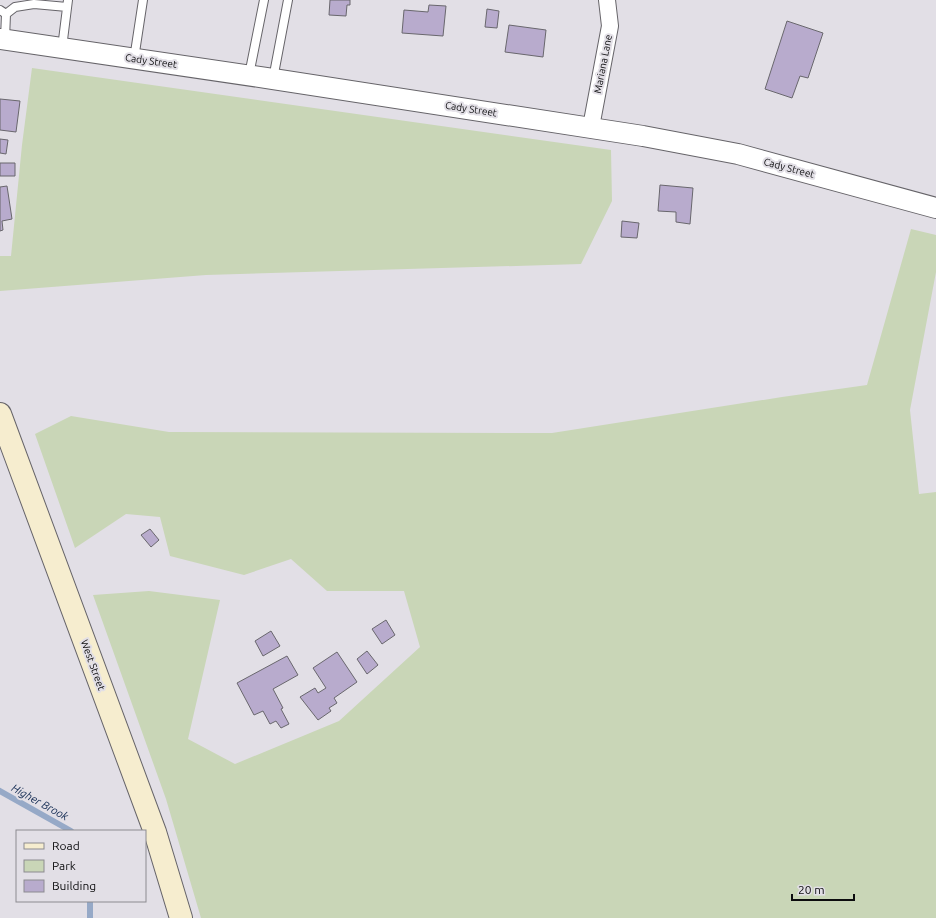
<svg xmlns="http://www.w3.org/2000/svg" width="936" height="918" font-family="Ubuntu,sans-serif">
<rect width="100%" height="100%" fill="#e2dfe6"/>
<path fill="#c9d6b7" d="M 32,68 L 611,150 L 612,201 L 581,264 L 206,275 L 0,291 L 0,256 L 11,256 L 22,145 Z
M 911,229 L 936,235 L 936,272 L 910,410 L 919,494 L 936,492 L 936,918 L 201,918 L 166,799 L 93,595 L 149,591 L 220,600 L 188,739 L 235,764 L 339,721 L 420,647 L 404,591 L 327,591 L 291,559 L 244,575 L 170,556 L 160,517 L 126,514 L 75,548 L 35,434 L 71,416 L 169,432 L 552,433 L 782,397 L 867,385 Z"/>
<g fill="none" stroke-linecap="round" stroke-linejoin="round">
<path stroke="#96a9c7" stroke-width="6" d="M 0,791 L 71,831
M 90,918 L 90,901"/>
</g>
<path fill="#b8abcd" stroke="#69676d" d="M 330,0 L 350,0 L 350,5 L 347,5 L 346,16 L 329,15 Z
M 429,5 L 446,6 L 443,36 L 402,33 L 404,10 L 428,12 Z
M 487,9 L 499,11 L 497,28 L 485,27 Z
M 787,21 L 823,33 L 808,78 L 800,76 L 792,98 L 765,89 Z
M 509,25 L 546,30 L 543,57 L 505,52 Z
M 0,99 L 20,101 L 16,132 L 0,130 Z
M 0,139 L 8,140 L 6,154 L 0,153 Z
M 0,163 L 15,163 L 15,176 L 0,176 Z
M 660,185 L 693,188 L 690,224 L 676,222 L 676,212 L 658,211 Z
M 7,186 L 12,219 L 2,221 L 3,230 L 0,231 L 0,187 Z
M 622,221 L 639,223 L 637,238 L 621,237 Z
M 150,529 L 159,540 L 151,547 L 141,535 Z
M 386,620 L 395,635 L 382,644 L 372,629 Z
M 271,631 L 280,646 L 263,656 L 255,641 Z
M 367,651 L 378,665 L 367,674 L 357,659 Z
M 337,652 L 357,682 L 334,698 L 337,703 L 329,708 L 331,711 L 318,720 L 300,697 L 315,688 L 318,693 L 326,688 L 313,668 Z
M 287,656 L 298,675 L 273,689 L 283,708 L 281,709 L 289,724 L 281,728 L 276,721 L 270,724 L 263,711 L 254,715 L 237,683 Z"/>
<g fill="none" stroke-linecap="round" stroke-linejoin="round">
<g stroke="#666469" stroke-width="10">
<path id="service" d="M 0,10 L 6,14 L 5,39
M 6,14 L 15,7 L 34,4 L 67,7
M 62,48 L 68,0
M 134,59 L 143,0
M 249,75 L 264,0
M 273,79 L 288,0"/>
</g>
<g stroke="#666469" stroke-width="18">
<path id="minor" d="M 591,127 L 610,26 L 607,0"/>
</g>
<g stroke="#666469" stroke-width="22">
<path id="tertiary" d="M 0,39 L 273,79 L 643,136 L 738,154 L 936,208"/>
</g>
<g stroke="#666469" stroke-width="24">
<path id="secondary" d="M 0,414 L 155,832 L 181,918"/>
</g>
<use href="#service" stroke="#fff" stroke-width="8"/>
<use href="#minor" stroke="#fff" stroke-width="16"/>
<use href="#tertiary" stroke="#fff" stroke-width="20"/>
<use href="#secondary" stroke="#f6edcf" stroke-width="22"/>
</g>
<g text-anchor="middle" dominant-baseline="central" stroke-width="4" stroke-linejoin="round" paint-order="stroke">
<g font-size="10" fill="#0c0c0e" stroke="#e2dfe6">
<text transform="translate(151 61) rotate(8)">Cady Street</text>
<text transform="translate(603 64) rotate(-79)">Mariana Lane</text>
<text transform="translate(471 109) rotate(9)">Cady Street</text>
<text transform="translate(789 168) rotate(15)">Cady Street</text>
<text transform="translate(93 665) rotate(70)">West Street</text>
</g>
<g font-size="11" font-style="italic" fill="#122a52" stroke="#e2dfe6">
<text transform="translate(40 802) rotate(29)">Higher Brook</text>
</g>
</g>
<rect x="16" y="830" width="130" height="72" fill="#e2dfe6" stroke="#8c8b90"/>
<rect x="24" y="843" width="20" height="6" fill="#f6edcf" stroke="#8c8b90"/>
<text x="52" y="850" font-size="12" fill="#0c0c0e">Road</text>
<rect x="24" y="860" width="20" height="12" fill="#c9d6b7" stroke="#8c8b90"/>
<text x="52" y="870" font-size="12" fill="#0c0c0e">Park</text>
<rect x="24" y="880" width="20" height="12" fill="#b8abcd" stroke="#8c8b90"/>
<text x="52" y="890" font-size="12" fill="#0c0c0e">Building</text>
<path d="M792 894v6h62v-6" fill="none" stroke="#0c0c0e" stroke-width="2"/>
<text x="798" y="894" font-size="12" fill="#0c0c0e" stroke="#e2dfe6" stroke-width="3" paint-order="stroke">20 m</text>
</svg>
